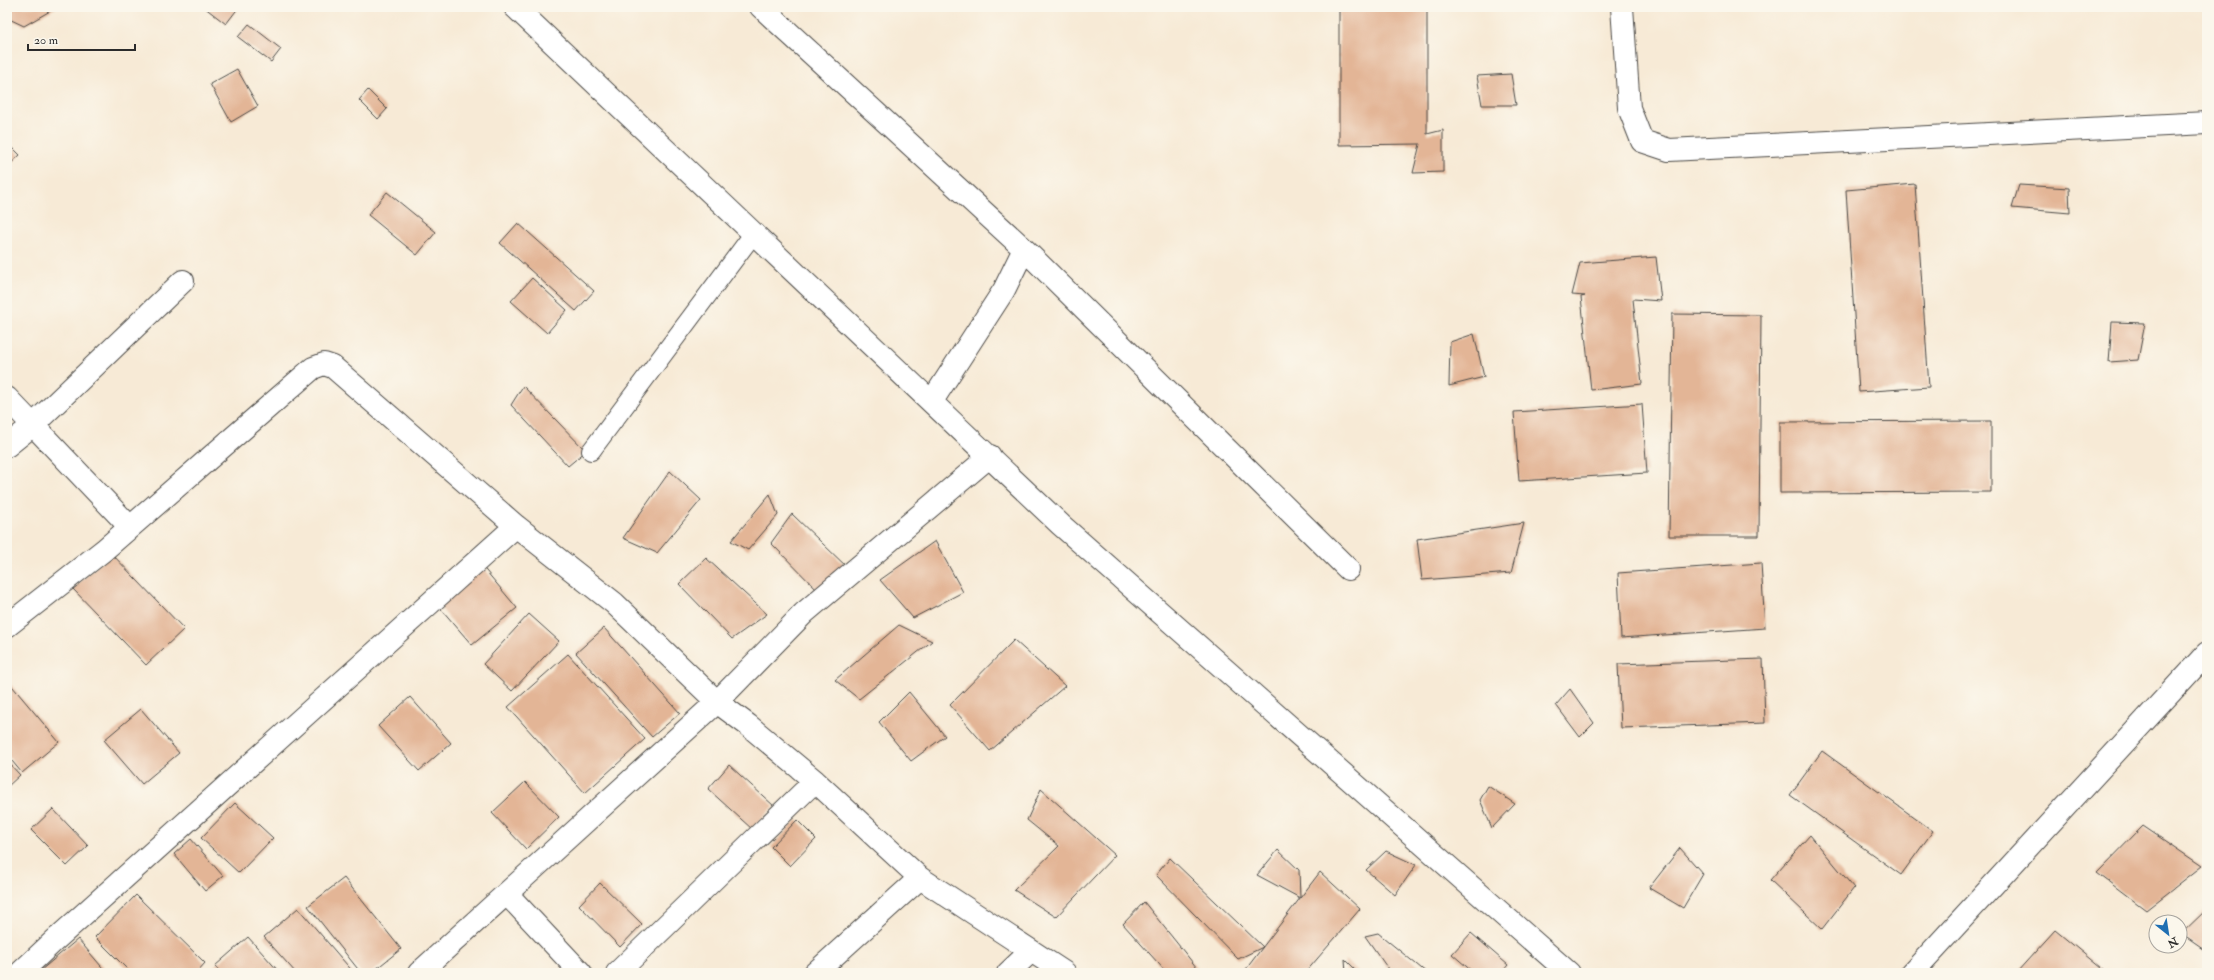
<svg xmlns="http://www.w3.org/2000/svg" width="2214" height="980" font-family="'IM FELL Double Pica',serif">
<rect width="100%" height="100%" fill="#fbf7ec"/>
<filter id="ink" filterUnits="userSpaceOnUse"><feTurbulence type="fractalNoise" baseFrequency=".025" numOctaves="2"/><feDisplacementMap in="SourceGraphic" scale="8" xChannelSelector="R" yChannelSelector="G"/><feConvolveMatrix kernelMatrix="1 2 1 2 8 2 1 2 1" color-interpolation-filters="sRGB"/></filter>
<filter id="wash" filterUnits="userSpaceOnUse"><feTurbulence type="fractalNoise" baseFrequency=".012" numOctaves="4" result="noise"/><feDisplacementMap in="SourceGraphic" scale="16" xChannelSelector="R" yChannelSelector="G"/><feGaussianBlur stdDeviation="0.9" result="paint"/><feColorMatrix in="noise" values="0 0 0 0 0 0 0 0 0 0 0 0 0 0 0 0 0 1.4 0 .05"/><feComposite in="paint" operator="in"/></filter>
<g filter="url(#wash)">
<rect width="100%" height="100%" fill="#f7ead6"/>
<g id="blocks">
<path fill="#e3b596" d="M 7,7 L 57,7 L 24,26 L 7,18 Z
M 204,7 L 239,7 L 226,24 Z
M 1339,7 L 1427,7 L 1427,134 L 1443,130 L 1443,172 L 1413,173 L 1420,144 L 1339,145 Z
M 249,24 L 281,49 L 271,62 L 238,37 Z
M 237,69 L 258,106 L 231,122 L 210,84 Z
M 1511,74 L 1516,105 L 1482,105 L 1477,76 Z
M 368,90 L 387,109 L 378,119 L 359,100 Z
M 7,142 L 20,155 L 7,167 Z
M 1915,184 L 1929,387 L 1859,392 L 1846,190 Z
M 2019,185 L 2069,188 L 2070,213 L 2012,208 Z
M 387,192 L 436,232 L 417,255 L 368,215 Z
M 518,223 L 594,291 L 576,311 L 500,243 Z
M 1656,257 L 1661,301 L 1633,299 L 1642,384 L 1591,390 L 1581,297 L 1585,296 L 1572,295 L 1580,263 Z
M 532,278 L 567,310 L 547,333 L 511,301 Z
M 1672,314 L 1761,315 L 1759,536 L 1669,536 Z
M 2112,322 L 2145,323 L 2138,360 L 2109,362 Z
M 1474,334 L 1484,377 L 1449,386 L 1450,342 Z
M 523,386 L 586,451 L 568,466 L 511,405 Z
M 1642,404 L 1647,473 L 1519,481 L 1514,412 Z
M 1991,421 L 1991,492 L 1780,493 L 1780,422 Z
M 670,471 L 701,500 L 657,553 L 623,538 Z
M 770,494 L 778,515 L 748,550 L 731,541 Z
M 792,514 L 851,571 L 823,596 L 771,543 Z
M 1524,523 L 1511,573 L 1422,580 L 1417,539 Z
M 935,541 L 963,592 L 913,618 L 880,580 Z
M 111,553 L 184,629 L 146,665 L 73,589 Z
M 706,558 L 767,614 L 732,639 L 679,584 Z
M 1761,563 L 1765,628 L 1621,638 L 1618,573 Z
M 481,565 L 517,608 L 472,645 L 436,603 Z
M 529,614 L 559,641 L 512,691 L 483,664 Z
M 899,625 L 932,641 L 859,699 L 835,680 Z
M 604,628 L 680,713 L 652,737 L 576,653 Z
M 1014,640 L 1065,686 L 990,751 L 950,705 Z
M 568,654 L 645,739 L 585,793 L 508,707 Z
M 1763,659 L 1765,723 L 1621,728 L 1618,664 Z
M 7,680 L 59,742 L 22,773 L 7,755 Z
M 1570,689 L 1594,723 L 1580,737 L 1556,705 Z
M 909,692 L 945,736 L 911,761 L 879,722 Z
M 410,697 L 451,743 L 419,771 L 378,726 Z
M 141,709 L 179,753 L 142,784 L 104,740 Z
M 1822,751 L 1933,831 L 1901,875 L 1790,795 Z
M 7,761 L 20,775 L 7,787 Z
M 729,765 L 774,806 L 752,829 L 708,789 Z
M 525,782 L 559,817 L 526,849 L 492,813 Z
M 1488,786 L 1515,804 L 1492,828 L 1480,800 Z
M 1041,789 L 1115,855 L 1056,917 L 1014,890 L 1059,846 L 1027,820 Z
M 235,803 L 273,838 L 239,873 L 201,838 Z
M 53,809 L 88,846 L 67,866 L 31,830 Z
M 797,820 L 816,839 L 790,866 L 771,847 Z
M 2143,826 L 2202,866 L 2146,910 L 2097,873 Z
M 1810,835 L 1854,888 L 1822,929 L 1770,880 Z
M 191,839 L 223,876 L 205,891 L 174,854 Z
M 1680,848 L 1703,874 L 1683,908 L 1649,888 Z
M 1278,850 L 1299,870 L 1300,898 L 1257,875 Z
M 1386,851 L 1416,865 L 1395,895 L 1366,870 Z
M 1170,858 L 1263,947 L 1238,959 L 1156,875 Z
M 1320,872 L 1360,909 L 1305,973 L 1243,973 Z
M 344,878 L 401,949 L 371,973 L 361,973 L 308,906 Z
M 600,883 L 642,924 L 620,947 L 579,905 Z
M 136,895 L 205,963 L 196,973 L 131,973 L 95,937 Z
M 1144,902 L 1201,973 L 1167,973 L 1123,924 Z
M 298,908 L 354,973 L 296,973 L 264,937 Z
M 2207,909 L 2207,952 L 2181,934 Z
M 2055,930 L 2107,973 L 2016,973 Z
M 1378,933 L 1427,973 L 1391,973 L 1365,936 Z
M 1471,933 L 1508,965 L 1501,973 L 1474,973 L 1452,954 Z
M 248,937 L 280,973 L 221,973 L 215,966 Z
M 78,939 L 107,973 L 42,973 L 40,971 Z
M 1345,959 L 1359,973 L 1346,973 Z"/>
</g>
</g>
<g filter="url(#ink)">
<use href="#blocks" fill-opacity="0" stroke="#4a4845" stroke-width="1"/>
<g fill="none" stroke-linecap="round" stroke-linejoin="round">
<g stroke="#4a4845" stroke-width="20">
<path id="service" d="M 591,451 L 754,233"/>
</g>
<g stroke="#4a4845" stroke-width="24">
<path id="minor" d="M 515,7 L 1061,525 L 1569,973
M 761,7 L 1024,249 L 1004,290 L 932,401
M 1622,7 L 1629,108 L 1642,141 L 1669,150 L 2207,123
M 1024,249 L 1348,569
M 7,398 L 33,425 L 183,281
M 7,446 L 33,425 L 130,527
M 7,626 L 104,550 L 313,368 L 324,364 L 333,367 L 516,526 L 614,603 L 717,702 L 804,613 L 990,456
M 815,781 L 920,878 L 1065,973
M 507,894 L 581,973
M 20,973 L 54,941 L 516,526
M 419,973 L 717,702 L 748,725 L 815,781 L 617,973
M 815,973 L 920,878
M 1008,973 L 1031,951
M 1912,973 L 2207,653"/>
</g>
<use href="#service" stroke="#fff" stroke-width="18"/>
<use href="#minor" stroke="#fff" stroke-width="22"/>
</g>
</g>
<rect width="2214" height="980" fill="none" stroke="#fbf7ec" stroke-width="24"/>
<g transform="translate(2168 934) rotate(150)"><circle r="19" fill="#fbf7ec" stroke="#a8a59f"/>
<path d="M0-3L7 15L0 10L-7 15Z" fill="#1f6fb2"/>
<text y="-6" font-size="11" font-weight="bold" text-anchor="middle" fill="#2b2b2b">N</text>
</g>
<path d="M28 44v6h107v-6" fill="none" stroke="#2b2b2b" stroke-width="2"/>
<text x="34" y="44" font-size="12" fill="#2b2b2b" stroke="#fbf7ec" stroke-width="3" paint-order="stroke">20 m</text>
</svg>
